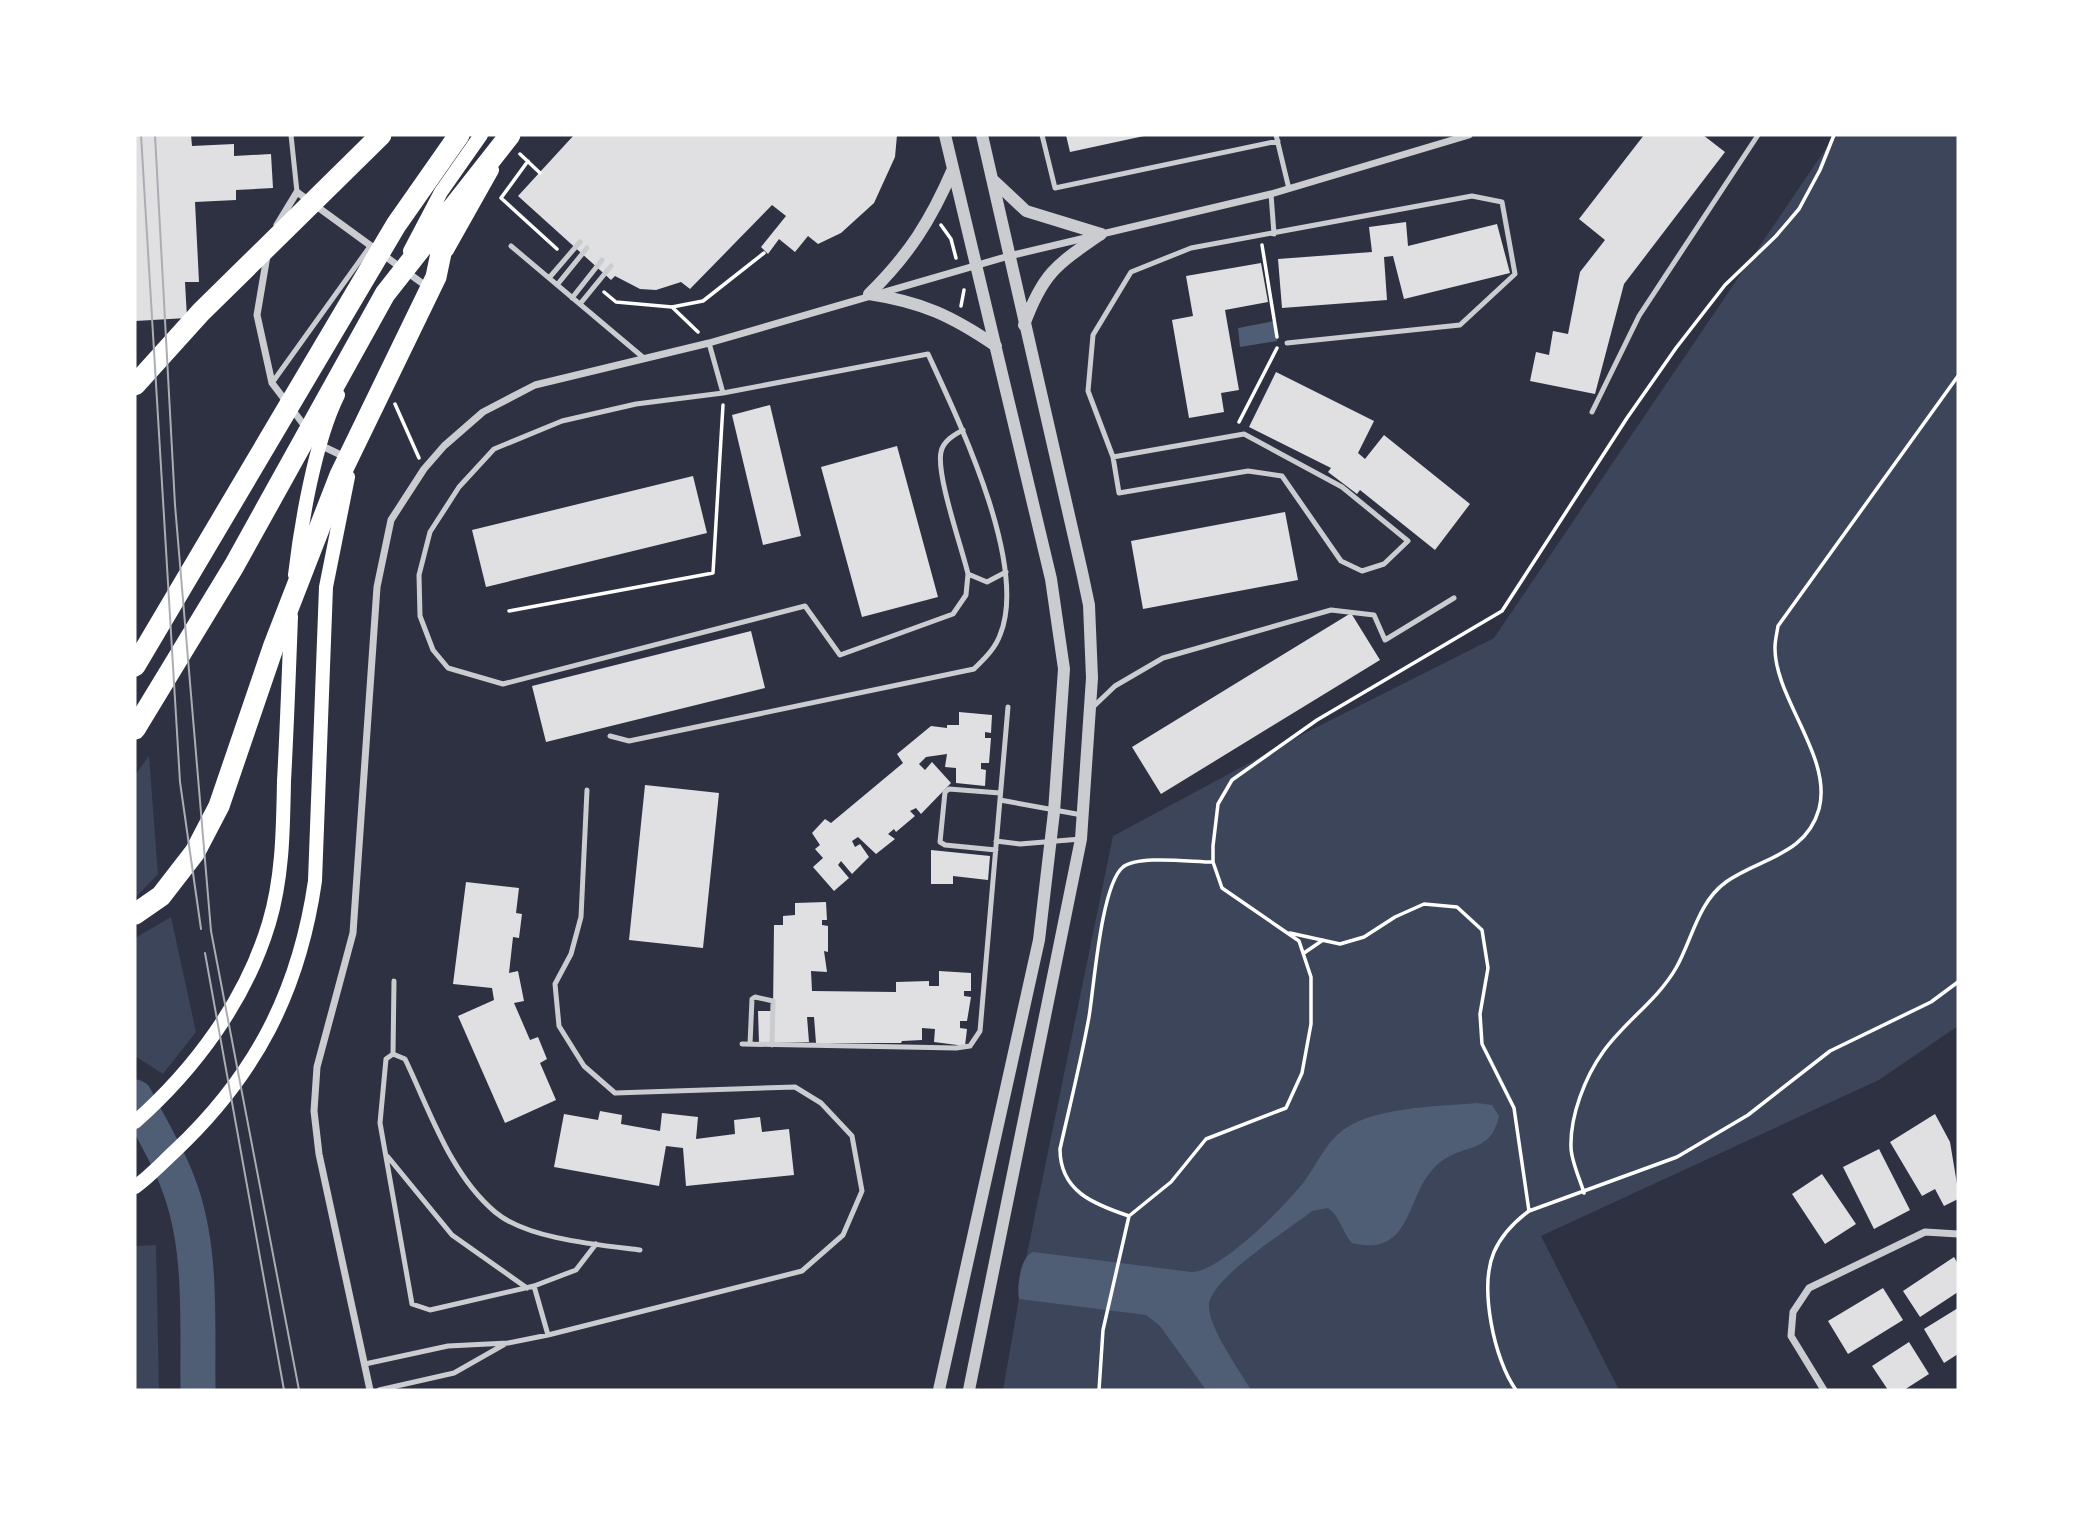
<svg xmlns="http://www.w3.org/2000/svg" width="2093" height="1525" font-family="'Fira Sans',sans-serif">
<rect width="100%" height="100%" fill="#2d3142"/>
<path fill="#3c4559" d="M 1835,135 L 1958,135 L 1958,1026 L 1879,1080 L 1541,1236 L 1619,1390 L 1003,1390 L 1019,1299 L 1018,1286 L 1027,1254 L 1113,836 L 1307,732 L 1494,638 Z
M 149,756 L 158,874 L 135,898 L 135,775 Z
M 171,917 L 196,1032 L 163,1074 L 135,1056 L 135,938 Z
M 156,1245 L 159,1390 L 135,1390 L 135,1246 Z"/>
<path fill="#4f5d75" d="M 1274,321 L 1277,341 L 1240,347 L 1238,328 Z
M 1477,1103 L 1492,1105 L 1499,1116 C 1490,1157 1461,1141 1435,1167 C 1405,1196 1413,1258 1352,1243 C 1342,1232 1340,1216 1328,1208 L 1312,1211 C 1290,1229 1213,1276 1209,1304 C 1207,1326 1240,1371 1251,1390 L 1206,1390 L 1160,1326 L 1146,1315 L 1019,1299 C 1017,1286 1020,1257 1033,1252 L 1192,1272 C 1220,1272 1284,1207 1303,1183 C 1314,1169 1323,1148 1337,1135 C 1368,1106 1436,1107 1477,1103 Z"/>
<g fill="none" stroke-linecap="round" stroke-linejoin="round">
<path stroke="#4f5d75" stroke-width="35" d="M 135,1097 C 149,1125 167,1153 178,1183 C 203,1247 197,1323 198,1390"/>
</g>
<path fill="#e0e0e3" d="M 135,135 L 191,135 L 192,146 L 234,144 L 234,156 L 271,154 L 273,188 L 236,190 L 236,200 L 195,202 L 199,282 L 185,282 L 187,318 L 135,321 Z
M 574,135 L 897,135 L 895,157 L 874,203 L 841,233 L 818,244 L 808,236 L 795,252 L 779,239 L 768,254 L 761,247 L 786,216 L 772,205 L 690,289 L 681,282 L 656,290 L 640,289 L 615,276 L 611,280 L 518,196 Z
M 1066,135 L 1144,135 L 1144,136 L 1070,152 Z
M 1644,135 L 1703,135 L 1725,152 L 1624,284 L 1595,394 L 1530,381 L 1536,352 L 1549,355 L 1553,331 L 1568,334 L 1580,272 L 1605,240 L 1579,219 Z
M 1406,222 L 1408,246 L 1497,224 L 1510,273 L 1404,299 L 1393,256 L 1384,257 L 1387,300 L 1282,308 L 1278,259 L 1372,252 L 1369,227 Z
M 1261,263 L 1268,302 L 1225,310 L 1239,390 L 1221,393 L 1224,412 L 1189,418 L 1172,320 L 1193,316 L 1186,276 Z
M 1276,372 L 1374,421 L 1358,453 L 1365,459 L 1384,435 L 1470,504 L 1435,550 L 1360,490 L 1357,494 L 1328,472 L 1331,468 L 1249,427 Z
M 770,405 L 801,536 L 763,545 L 732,415 Z
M 897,446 L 938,597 L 862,617 L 821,467 Z
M 693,476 L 707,533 L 486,587 L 472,530 Z
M 1285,512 L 1298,580 L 1143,609 L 1131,541 Z
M 1351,613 L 1380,660 L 1161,794 L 1132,747 Z
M 751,631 L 765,688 L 546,742 L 532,686 Z
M 959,712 L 992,715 L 991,733 L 985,732 L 985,738 L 991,738 L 989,763 L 981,763 L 981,769 L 986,770 L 985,786 L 956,783 L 956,768 L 945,767 L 947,754 L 926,757 L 919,764 L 925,770 L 932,762 L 951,783 L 921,814 L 916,808 L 910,811 L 915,816 L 896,832 L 894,829 L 888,834 L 895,839 L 876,854 L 858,837 L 852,841 L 855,847 L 860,844 L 869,857 L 852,874 L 841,861 L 838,865 L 849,878 L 834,891 L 813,867 L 823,858 L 815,849 L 820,845 L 812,833 L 825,819 L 831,823 L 903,763 L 897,754 L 931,726 L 947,728 L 947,725 L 959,725 Z
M 645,785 L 719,793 L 703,948 L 629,940 Z
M 931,850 L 990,856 L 988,880 L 953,876 L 953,884 L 931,884 Z
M 466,882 L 519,888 L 516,913 L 522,914 L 519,938 L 513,937 L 509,973 L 518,971 L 524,1001 L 514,1003 L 530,1040 L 538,1037 L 547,1059 L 540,1063 L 556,1100 L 505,1123 L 458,1016 L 494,1000 L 492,988 L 453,984 Z
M 826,902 L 827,920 L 822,920 L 822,925 L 828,926 L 828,952 L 824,951 L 827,972 L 811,971 L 812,991 L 896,992 L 896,982 L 929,981 L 929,986 L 939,986 L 939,971 L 971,973 L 971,991 L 964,991 L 964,996 L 971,997 L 967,1021 L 960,1021 L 960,1028 L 967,1029 L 965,1046 L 934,1042 L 935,1029 L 922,1028 L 922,1040 L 902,1041 L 901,1043 L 816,1043 L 814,1017 L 807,1017 L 809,1042 L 759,1043 L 758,1011 L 773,1011 L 774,925 L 783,925 L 783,916 L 795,915 L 795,903 Z
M 600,1111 L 622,1115 L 621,1124 L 660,1131 L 662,1113 L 698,1117 L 696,1139 L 735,1134 L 734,1120 L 760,1117 L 762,1132 L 789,1129 L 794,1175 L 686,1186 L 683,1148 L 666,1146 L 659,1186 L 554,1167 L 564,1114 L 598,1120 Z
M 1935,1114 L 1950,1142 L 1958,1190 L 1958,1199 L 1944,1206 L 1935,1189 L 1922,1196 L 1890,1142 Z
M 1879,1149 L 1910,1210 L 1874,1229 L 1843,1167 Z
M 1822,1174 L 1856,1224 L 1825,1244 L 1792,1194 Z
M 1954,1257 L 1958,1264 L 1958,1292 L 1920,1317 L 1903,1291 Z
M 1883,1288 L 1903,1320 L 1848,1354 L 1828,1321 Z
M 1958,1308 L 1958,1354 L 1944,1363 L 1924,1329 Z
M 1909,1342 L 1929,1374 L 1904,1390 L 1888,1390 L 1872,1366 Z"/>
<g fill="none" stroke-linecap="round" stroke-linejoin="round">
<path stroke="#fff" stroke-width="3.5" d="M 520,154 L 540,173
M 528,161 L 501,198 L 557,249
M 941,225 L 951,239 L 956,258
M 1262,245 L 1277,337
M 604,292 L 616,302 L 672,307 L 698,332
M 961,306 L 964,290
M 672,307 L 703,301 L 764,253
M 395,404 L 419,458
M 1239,422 L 1277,348
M 509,611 L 713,573 L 723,405
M 1290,933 L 1340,944 L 1364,937 L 1395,917 L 1424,904 L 1457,907 L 1482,930 L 1488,968 L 1480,1014 L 1482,1044 L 1514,1108 L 1529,1211
M 1304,953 L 1323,940
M 1584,1193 C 1580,1179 1571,1161 1571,1147 C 1570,1116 1585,1077 1603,1052 C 1624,1022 1657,1001 1676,968 C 1692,940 1698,902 1726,882 C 1759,858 1806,856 1819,809 C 1833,757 1774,698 1775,647 C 1775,640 1777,633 1778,626 L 1958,376
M 1129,1216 C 1093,1204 1060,1191 1060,1149 C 1070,1105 1081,1061 1089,1017 C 1094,987 1101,885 1123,867 C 1139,855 1191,862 1213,862
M 1099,1390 L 1103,1330 L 1129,1216 L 1171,1182 L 1206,1139 L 1286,1108 L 1302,1073 L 1311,1024 L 1311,977 L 1299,941 L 1222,888 L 1213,862 L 1213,846 L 1218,804 L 1232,780 L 1317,720 L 1502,611 L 1627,418 L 1676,348 L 1725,285 L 1776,236 L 1799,209 L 1820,170 L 1834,135
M 1516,1390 C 1494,1360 1479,1287 1494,1252 C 1502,1234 1514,1222 1529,1211 L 1677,1157 L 1748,1115 L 1830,1051 L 1931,1002 L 1958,982"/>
<path stroke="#caccd0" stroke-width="5" d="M 291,135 L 297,192
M 1042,135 L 1055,188 L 1278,141
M 1276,135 L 1289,189
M 1271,194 L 1274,234
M 511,246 L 645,359
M 549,278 L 580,242
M 557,285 L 587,248
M 572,298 L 602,260
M 580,304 L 611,266
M 709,343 L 723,393
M 272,383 L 371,245
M 1592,412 L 1639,316 L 1758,135
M 963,430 C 954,435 943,441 941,452 C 936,475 962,548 968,574 L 987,582 L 1006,572
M 1113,457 L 1244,434 L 1342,487 L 1408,541 L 1384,564 L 1362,571 L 1341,561 L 1282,476 L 1248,471 L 1119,493 L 1113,457 L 1088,391 L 1093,335 L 1131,272 L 1191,248 L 1472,196 L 1502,202 L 1515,274 L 1460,325 L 1287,343
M 1092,708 L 1115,686 L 1163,658 L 1331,610 L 1374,615 L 1385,640 L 1454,598
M 610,736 L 629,741 L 974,669 C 984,659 995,649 1000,635 C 1029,565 958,419 928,354 L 723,393 L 636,404 L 562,421 L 494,449 L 459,487 L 430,532 L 419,575 L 420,616 L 433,650 L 448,668 L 503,684 L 805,606 L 840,655 L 953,614 L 966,595 L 968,574
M 1000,800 L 1082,815
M 996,841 L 1020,844 L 1081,839
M 996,850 L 945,845 L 940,842 L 945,792 L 949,789 L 1000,793
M 742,1044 L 956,1048 L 970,1046 L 980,1031 L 1008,707
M 750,1044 L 752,999 L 755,997 L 773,1001 L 772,1045
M 393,1054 L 394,981
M 388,1157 L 452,1235 L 527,1288
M 534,1286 L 576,1270 L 596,1244
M 548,1335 L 534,1286 L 430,1310 L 412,1304 L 380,1123 L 386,1059 L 393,1054 L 405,1059 C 430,1111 450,1174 495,1212 C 527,1239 599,1245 640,1250
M 365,1364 L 448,1346 L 508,1343 L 548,1335 L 802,1271 L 843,1235 L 862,1191 L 852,1136 L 821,1103 L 795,1087 L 615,1093 L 584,1066 L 559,1026 L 555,984 L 571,954 L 581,917 L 587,790
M 379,1390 L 454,1373 L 505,1344"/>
<path stroke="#caccd0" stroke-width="7" d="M 277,225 L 297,192 L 426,286
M 267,256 L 257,315 L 272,383 L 307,429
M 318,444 L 345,457
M 370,1390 L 319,1154 L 314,1111 L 317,1067 L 353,933 L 377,587 L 391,520 L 424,469 L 444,446 L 483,412 L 535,385 L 709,343 L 1009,256 L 1271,194 L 1469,135
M 1824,1390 L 1791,1336 L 1793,1312 L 1809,1288 L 1925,1232 L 1958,1234"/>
<path stroke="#caccd0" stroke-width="12" d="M 992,179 L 1026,211 L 1101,234
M 869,294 C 909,255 931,220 953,169
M 869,294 C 922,302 952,316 996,346
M 1024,325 C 1043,273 1056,265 1101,234
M 939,1390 L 1039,940 L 1054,812 L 1064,669 L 1051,579 L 945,135
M 969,1390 L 1081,839 L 1092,678 L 1089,605 L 1082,572 L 982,135"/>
<path stroke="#fff" stroke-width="14" d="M 447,250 L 492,170
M 410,251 L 441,192 L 481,135
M 295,575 C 301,524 315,441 338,395
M 135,1122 C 195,1069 246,1000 269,923 C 283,876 283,828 284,781 C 287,726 289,671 291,616
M 135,1187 C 149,1177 162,1163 175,1151 C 256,1075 299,991 315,881 L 326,587 L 348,477"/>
<path stroke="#fff" stroke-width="21" d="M 135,385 L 201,312 L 381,135
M 135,666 L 396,225 L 459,135
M 135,729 L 234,566 L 385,294 L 510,135
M 135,914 L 161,896 L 195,852 L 219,806 L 274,645 L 340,475 L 436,277 L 450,210"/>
<path stroke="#abadb3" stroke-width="2" d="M 141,135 L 180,782 L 201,929
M 155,135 L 175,505 L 211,931 L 299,1390
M 205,953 L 284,1390"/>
</g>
<rect width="2093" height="1525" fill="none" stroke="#ffffff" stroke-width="273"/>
</svg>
